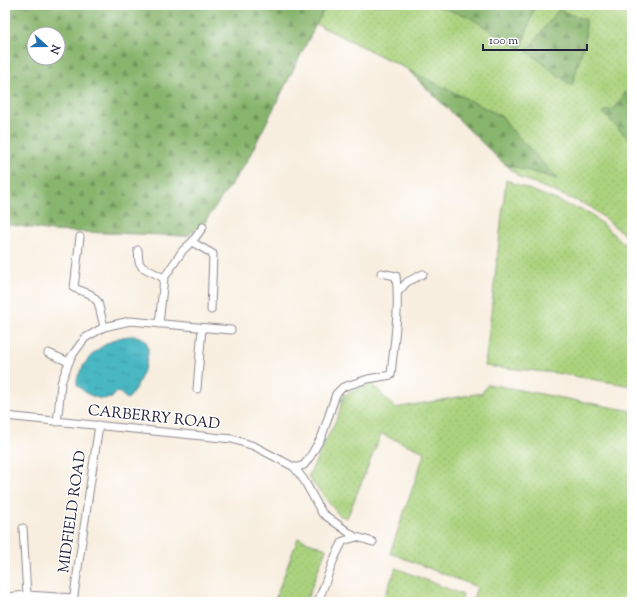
<svg xmlns="http://www.w3.org/2000/svg" width="637" height="607" font-family="'Sorts Mill Goudy',serif">
<defs>
<pattern id="grass-dots" width="8" height="8" patternUnits="userSpaceOnUse"><rect width="8" height="8" fill="#abd37e"/><path d="M2 2h.1M6 6h.1" fill="none" stroke="#93b56e" stroke-width="1.8" stroke-linecap="round"/></pattern>
<pattern id="forest-firs" width="22" height="20" patternUnits="userSpaceOnUse"><rect width="22" height="20" fill="#88b56d"/><path d="M5 1l3.5 6h-7zM16 11l3.5 6h-7z" fill="#6f935b"/></pattern>
<pattern id="water-ripples" width="26" height="14" patternUnits="userSpaceOnUse"><rect width="26" height="14" fill="#4ab8c3"/><path d="M2 4q2-2 4 0t4 0M15 11q2-2 4 0t4 0" fill="none" stroke="#3d95a0"/></pattern>
</defs>
<rect width="100%" height="100%" fill="#fff"/>
<filter id="ink" filterUnits="userSpaceOnUse"><feTurbulence type="fractalNoise" baseFrequency=".025" numOctaves="2"/><feDisplacementMap in="SourceGraphic" scale="8" xChannelSelector="R" yChannelSelector="G"/><feConvolveMatrix kernelMatrix="1 2 1 2 8 2 1 2 1" color-interpolation-filters="sRGB"/></filter>
<filter id="wash" filterUnits="userSpaceOnUse"><feTurbulence type="fractalNoise" baseFrequency=".012" numOctaves="4" result="noise"/><feDisplacementMap in="SourceGraphic" scale="16" xChannelSelector="R" yChannelSelector="G"/><feGaussianBlur stdDeviation="0.9" result="paint"/><feColorMatrix in="noise" values="0 0 0 0 0 0 0 0 0 0 0 0 0 0 0 0 0 1.4 0 .05"/><feComposite in="paint" operator="in"/></filter>
<g filter="url(#wash)">
<rect width="100%" height="100%" fill="#f8eedf"/>
<path fill="url(#grass-dots)" stroke="#667a5c" d="M 317,5 L 632,5 L 632,241 L 591,207 L 519,177 L 407,69 L 316,24 L 324,9 Z
M 506,180 L 591,214 L 632,251 L 632,386 L 556,373 L 485,366 Z
M 372,384 L 395,408 L 482,393 L 488,384 L 632,411 L 632,602 L 472,602 L 477,587 L 390,553 L 425,452 L 381,434 L 347,518 L 339,515 L 308,477 L 338,416 L 344,395 Z
M 298,538 L 326,549 L 306,602 L 274,602 Z
M 396,568 L 463,595 L 461,602 L 382,602 Z"/>
<path fill="url(#forest-firs)" stroke="#556c54" fill-rule="evenodd" d="M 5,5 L 317,5 L 324,9 L 247,161 L 205,222 L 187,236 L 53,231 L 5,224 ZM 34,34 L 58,34 L 58,58 L 34,58 Z
M 433,5 L 525,5 L 534,9 L 521,49 L 467,16 Z
M 558,10 L 586,20 L 585,39 L 572,86 L 527,51 Z
M 407,69 L 503,117 L 508,126 L 558,179 L 504,164 Z
M 626,92 L 632,106 L 632,142 L 602,112 L 614,109 Z"/>
<path fill="url(#water-ripples)" stroke="#366d7f" d="M 132,336 C 136,336 140,336 144,339 C 156,351 138,386 130,397 L 127,399 L 120,393 L 117,392 L 114,394 L 112,398 C 101,400 94,398 85,392 C 83,390 80,388 78,386 C 76,382 77,378 79,374 C 85,359 98,347 114,340 C 120,337 126,336 132,336 Z"/>
</g>
<g filter="url(#ink)">
<g fill="none" stroke-linecap="round" stroke-linejoin="round">
<g stroke="#8d888d" stroke-width="9">
<path id="minor" d="M 80,237 L 74,288 L 90,294 L 98,302 L 104,327
M 192,242 L 213,254 L 211,310
M 138,250 L 139,262 L 142,267 L 164,278
M 398,292 L 407,282 L 423,274
M 159,324 L 164,278 L 183,250 L 192,242 L 203,227
M 48,353 L 69,362
M 197,389 L 202,328
M 5,416 L 232,439 L 254,446 L 294,467 L 304,480 L 322,513 L 355,537
M 57,422 L 59,406 L 61,383 L 71,357 L 85,338 L 104,327 L 130,321 L 231,330
M 294,467 L 298,467 L 304,465 L 310,457 L 322,436 L 336,394 L 343,387 L 368,379 L 391,375 C 394,342 400,309 396,276 L 381,273
M 23,528 L 27,595
M 5,597 L 27,595 L 74,598
M 73,602 L 99,425
M 318,602 L 334,559 L 343,541 L 357,537 L 373,542"/>
</g>
<use href="#minor" stroke="#fff" stroke-width="7"/>
</g>
</g>
<g text-anchor="middle" dominant-baseline="central" stroke-width="3" stroke-linejoin="round" paint-order="stroke">
<g font-size="15" fill="#22223b" stroke="#fff">
<text transform="translate(154 418) rotate(6)">CARBERRY ROAD</text>
<text transform="translate(73 512) rotate(-82)">MIDFIELD ROAD</text>
</g>
</g>
<rect width="637" height="607" fill="none" stroke="#fff" stroke-width="20"/>
<g transform="translate(46 46) rotate(111)"><circle r="19" fill="#ffffff" stroke="#a7a7b1"/>
<path d="M0-3L7 15L0 10L-7 15Z" fill="#1f6fb2"/>
<text y="-6" font-size="11" font-weight="bold" text-anchor="middle" fill="#22223b">N</text>
</g>
<path d="M483 44v6h104v-6" fill="none" stroke="#22223b" stroke-width="2"/>
<text x="489" y="44" font-size="12" fill="#22223b" stroke="#ffffff" stroke-width="3" paint-order="stroke">100 m</text>
</svg>
